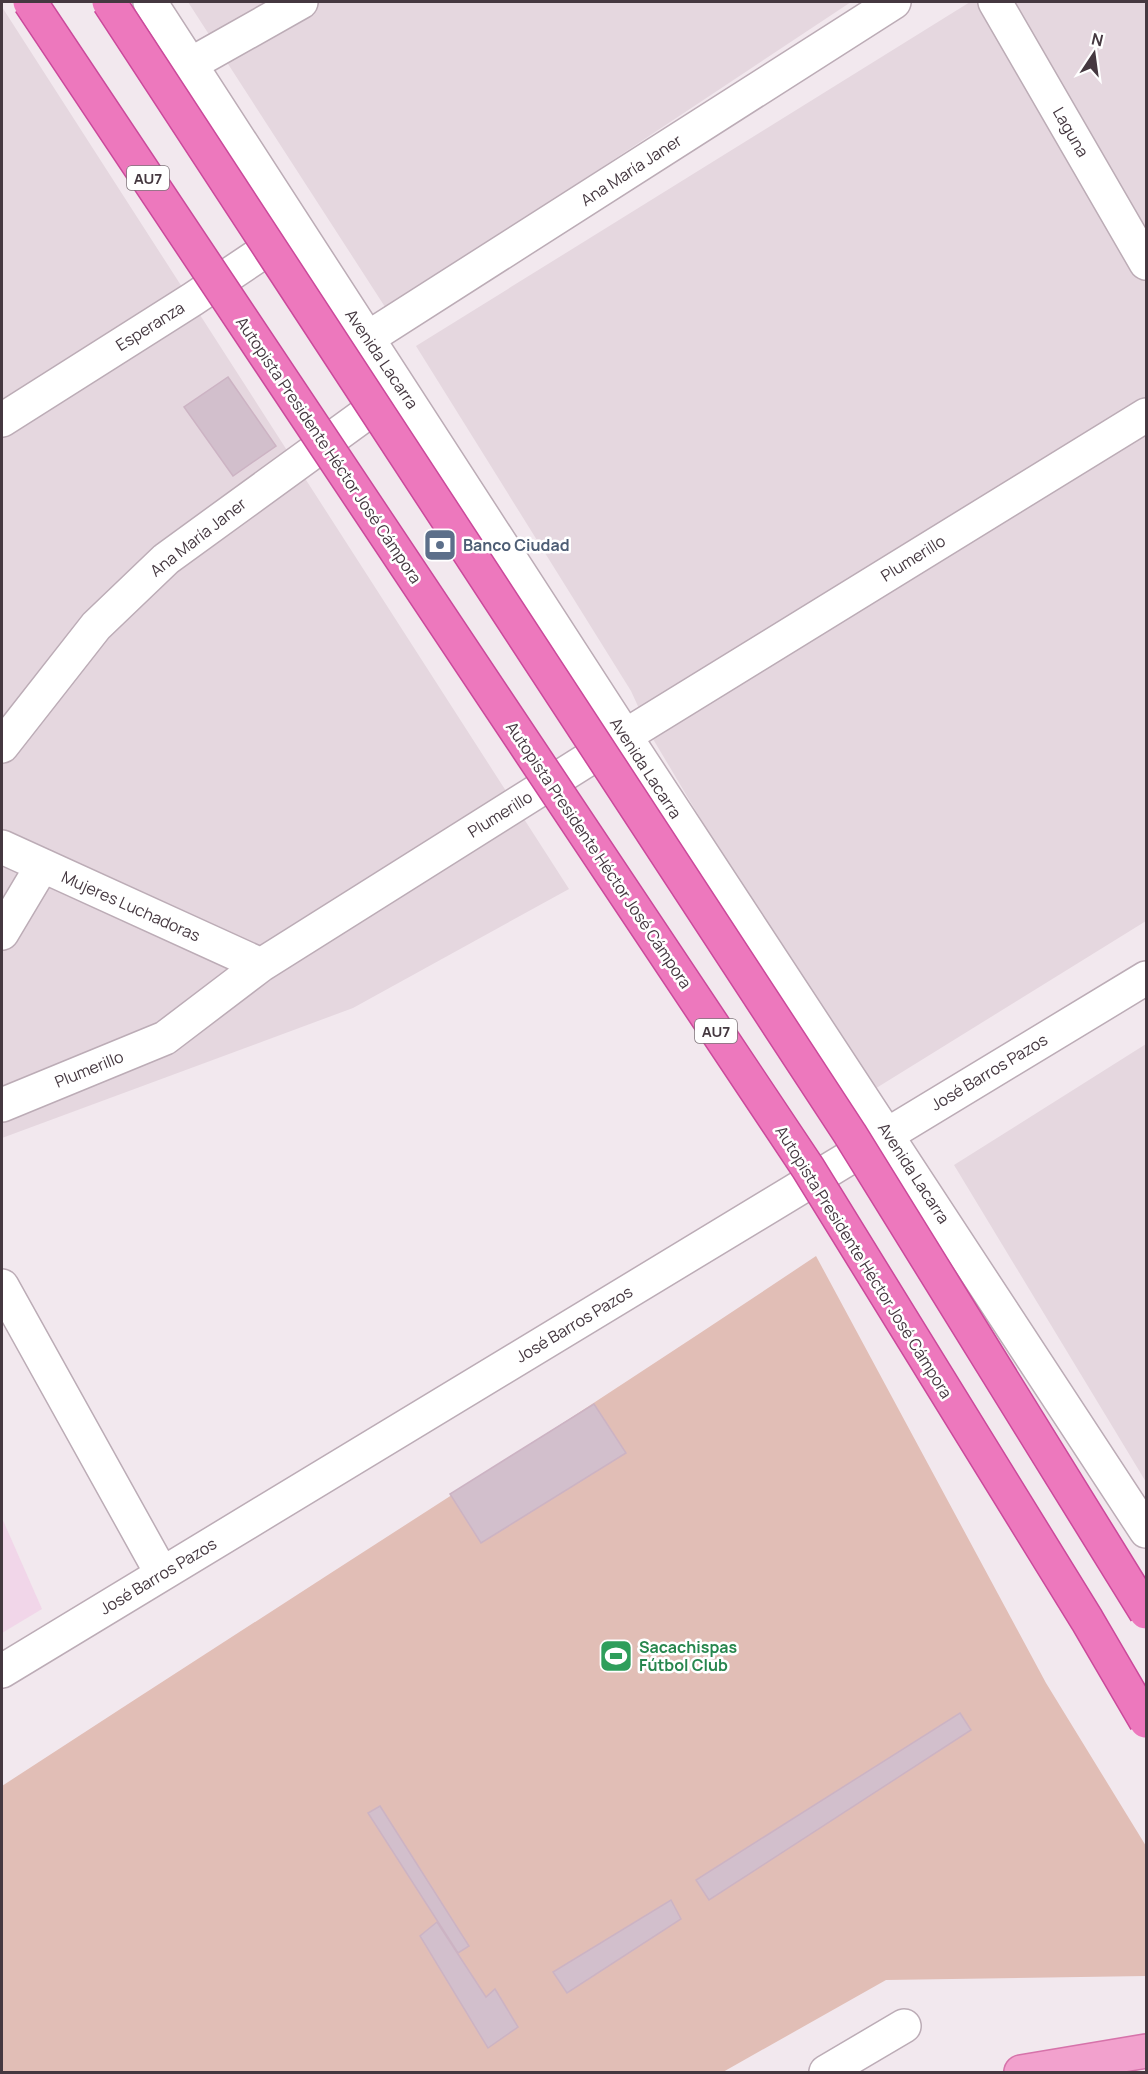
<svg xmlns="http://www.w3.org/2000/svg" width="1148" height="2074" font-family="Manrope,sans-serif">
<rect width="100%" height="100%" fill="#f2e8ee"/>
<path fill="#e5d7df" d="M 188,2 L 851,2 L 387,310 Z
M 970,2 L 1146,2 L 1146,921 L 865,1095 L 653,739 L 631,691 L 416,346 Z
M 2,7 L 569,889 L 353,1008 L 2,1138 Z
M 1146,1044 L 1146,1482 L 954,1165 Z"/>
<path fill="#f1d6e9" d="M 2,1518 L 42,1609 L 2,1633 Z"/>
<path fill="#e1beb6" d="M 816,1256 L 1046,1683 L 1146,1846 L 1146,1976 L 886,1980 L 723,2072 L 2,2072 L 2,1786 C 273,1609 547,1436 816,1256 Z"/>
<path fill="#d2bfcc" stroke="#ccb3c3" stroke-width="1.5" d="M 228,377 L 276,446 L 233,476 L 184,407 Z
M 594,1404 L 626,1453 L 481,1543 L 450,1494 Z
M 960,1713 L 971,1730 L 709,1900 L 696,1880 Z
M 380,1806 L 469,1946 L 458,1953 L 368,1813 Z
M 671,1900 L 681,1919 L 567,1993 L 553,1972 Z
M 437,1922 L 486,1997 L 495,1989 L 518,2027 L 488,2048 L 420,1936 Z"/>
<g fill="none" stroke-linecap="round" stroke-linejoin="round">
<g stroke="#bcacb6" stroke-width="36">
<path id="minor" d="M 150,2 L 625,736 L 1146,1531
M 995,2 L 1146,263
M 191,64 L 301,2
M 368,338 L 894,2
M 2,420 L 193,299 L 293,232
M 2,746 L 96,626 L 166,559 L 397,391
M 2,847 L 261,965
M 2,933 L 42,866
M 2,1105 L 165,1038 L 261,965 L 625,736 L 1146,415
M 2,1286 L 162,1574
M 2,1671 L 1146,978
M 826,2072 L 904,2026"/>
</g>
<g stroke="#d673aa" stroke-width="36">
<path id="major" d="M 1021,2072 L 1146,2051"/>
</g>
<use href="#minor" stroke="#fff" stroke-width="33"/>
<use href="#major" stroke="#f2a1cd" stroke-width="33"/>
<g stroke="#cb499b" stroke-width="36" stroke-linecap="butt">
<path id="highway-bridge" d="M 30,2 L 808,1168 L 1087,1620 L 1146,1721
M 109,2 L 850,1134 L 1146,1612"/>
</g>
<use href="#highway-bridge" stroke="#ed78bd" stroke-width="33"/>
</g>
<defs>
<g id="bank-square" transform="scale(1.725)"><rect x="-9" y="-9" width="18" height="18" rx="4" fill="#5c6f8a" stroke="#fff"/><path d="M-6-4H6V4H-6ZM0-2.3a2.3 2.3 0 1 0 0 4.6a2.3 2.3 0 1 0 0-4.6Z" fill="#fff"/></g>
<g id="stadium-square" transform="scale(1.725)"><rect x="-9" y="-9" width="18" height="18" rx="4" fill="#2e9e5b" stroke="#fff"/><path d="M0-5a6.5 5 0 1 0 0 10a6.5 5 0 1 0 0-10ZM-3.5-1.8h7v3.6h-7Z" fill="#fff"/></g>
</defs>
<g fill-rule="evenodd">
<use href="#bank-square" x="440" y="545"/>
<use href="#stadium-square" x="616" y="1656"/>
</g>
<g text-anchor="middle" dominant-baseline="central" stroke-width="5" stroke-linejoin="round" paint-order="stroke">
<g fill="#fff" stroke="#7d7479" stroke-width="1.5">
<rect x="127" y="166" width="42" height="24" rx="4.5"/>
<rect x="695" y="1019" width="42" height="24" rx="4.5"/>
</g>
<g font-size="15" font-weight="bold" fill="#453840">
<text x="148" y="178">AU7</text>
<text x="716" y="1031">AU7</text>
</g>
<g font-size="16" fill="#453840" stroke="#fff">
<text transform="translate(1071 132) rotate(60)">Laguna</text>
<text transform="translate(631 170) rotate(-33)">Ana María Janer</text>
<text transform="translate(150 326) rotate(-32)">Esperanza</text>
<text transform="translate(382 359) rotate(56)">Avenida Lacarra</text>
<text transform="translate(329 450) rotate(56)">Autopista Presidente Héctor José Cámpora</text>
<text transform="translate(198 537) rotate(-38)">Ana María Janer</text>
<text transform="translate(913 558) rotate(-32)">Plumerillo</text>
<text transform="translate(646 768) rotate(57)">Avenida Lacarra</text>
<text transform="translate(500 814) rotate(-32)">Plumerillo</text>
<text transform="translate(599 855) rotate(56)">Autopista Presidente Héctor José Cámpora</text>
<text transform="translate(131 906) rotate(24)">Mujeres Luchadoras</text>
<text transform="translate(89 1069) rotate(-22)">Plumerillo</text>
<text transform="translate(989 1072) rotate(-31)">José Barros Pazos</text>
<text transform="translate(914 1173) rotate(57)">Avenida Lacarra</text>
<text transform="translate(864 1262) rotate(58)">Autopista Presidente Héctor José Cámpora</text>
<text transform="translate(574 1324) rotate(-31)">José Barros Pazos</text>
<text transform="translate(158 1576) rotate(-31)">José Barros Pazos</text>
</g>
<g font-size="16" font-weight="bold" fill="#4e5e75" stroke="#fff" text-anchor="start">
<text x="463" y="545">Banco Ciudad</text>
</g>
<g font-size="16" font-weight="bold" fill="#27864d" stroke="#fff" text-anchor="start">
<text x="639" y="1647">Sacachispas<tspan x="639" dy="18">Fútbol Club</tspan></text>
</g>
</g>
<rect width="1148" height="2074" fill="none" stroke="#453840" stroke-width="6"/>
<g transform="translate(1094 54) rotate(13)" stroke="#ffffff" stroke-width="4.5" paint-order="stroke">
<path d="M0-4.5L10 22L0 15L-10 22Z" fill="#453840"/>
<text y="-9" font-size="16" font-weight="bold" text-anchor="middle" fill="#453840">N</text>
</g>
</svg>
